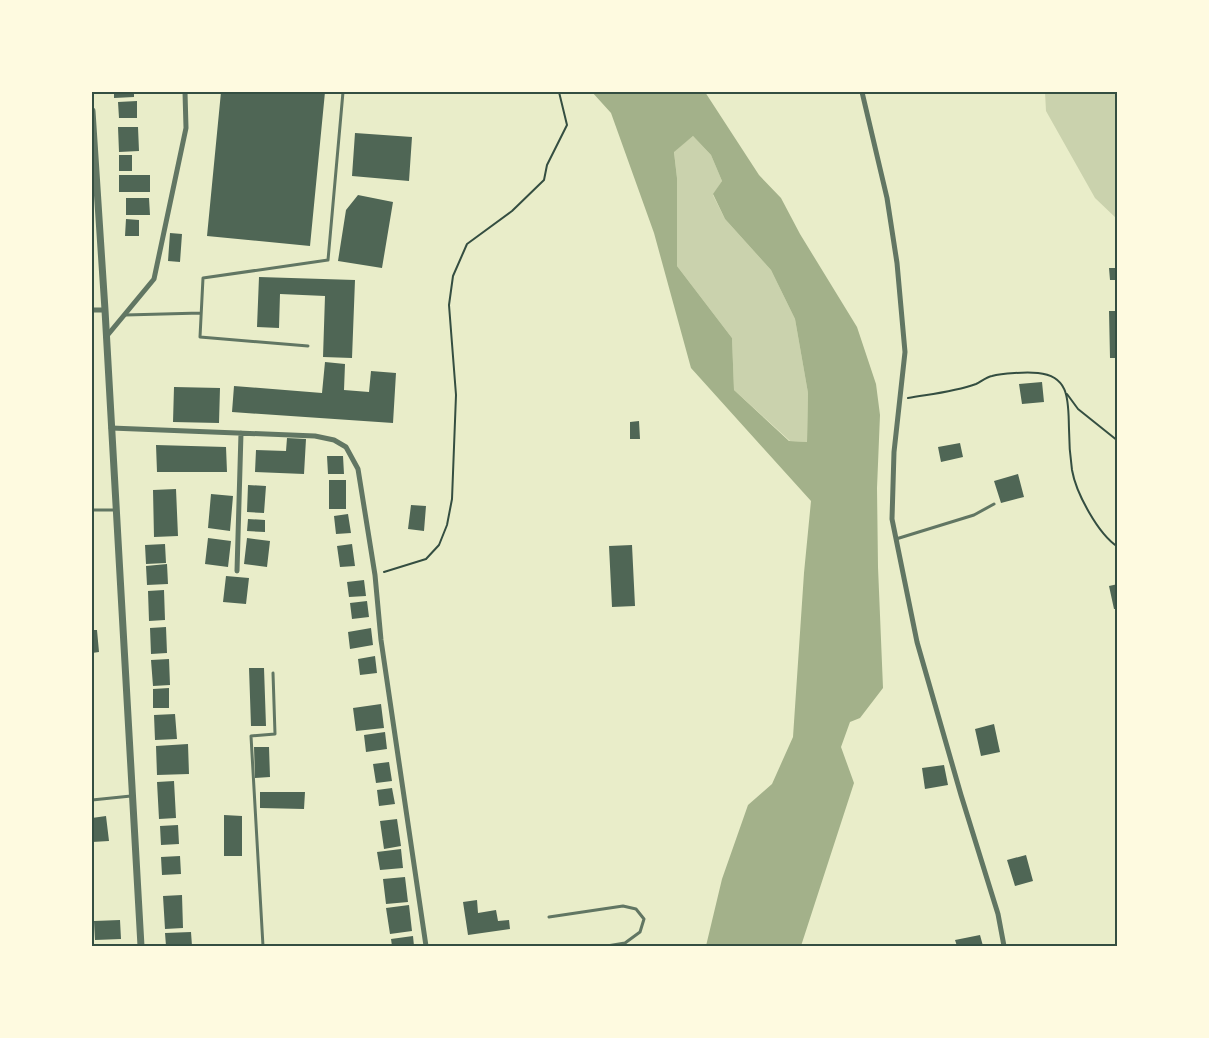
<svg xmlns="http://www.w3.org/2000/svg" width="1209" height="1038" font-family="'Times New Roman',serif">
<rect width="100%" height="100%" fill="#e9edc9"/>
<path fill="#cad2ad" d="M 1045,92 L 1117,92 L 1117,219 L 1095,198 L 1046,111 Z
M 693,136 L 711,155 L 722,181 L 713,195 L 725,219 L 771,270 L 795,319 L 808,393 L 807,442 L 790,441 L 734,390 L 732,338 L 677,266 L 677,178 L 674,151 Z"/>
<path fill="#a3b18a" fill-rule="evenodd" d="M 592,92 L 705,92 L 759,175 L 781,198 L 800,234 L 857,327 L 876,384 L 880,415 L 877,488 L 878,567 L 883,688 L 860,718 L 850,722 L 841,747 L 854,783 L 801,946 L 706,946 L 722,879 L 748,805 L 772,784 L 793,737 L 804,573 L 811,501 L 691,368 L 654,233 L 611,113 ZM 693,136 L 711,155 L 722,181 L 713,194 L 725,219 L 771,270 L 795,319 L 808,393 L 807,442 L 789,441 L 734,390 L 732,338 L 677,266 L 677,178 L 674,152 Z"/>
<path fill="#4f6655" d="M 114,92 L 134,92 L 134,97 L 114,98 Z
M 221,92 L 325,92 L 310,246 L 207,236 Z
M 137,101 L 137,118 L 119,118 L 118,102 Z
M 118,127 L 138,127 L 139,151 L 119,152 Z
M 355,133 L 412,137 L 409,181 L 352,176 Z
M 119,155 L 132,155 L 132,171 L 119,171 Z
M 119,175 L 150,175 L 150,192 L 119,192 Z
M 358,195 L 393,202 L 382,268 L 338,261 L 346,210 Z
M 126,198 L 149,198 L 150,215 L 126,215 Z
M 126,219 L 139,220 L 139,236 L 125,236 Z
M 170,233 L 182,234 L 180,262 L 168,261 Z
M 1109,268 L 1118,268 L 1118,280 L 1110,280 Z
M 259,277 L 355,280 L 352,358 L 323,357 L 325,296 L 280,294 L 279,328 L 257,327 Z
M 1109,311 L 1118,311 L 1118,358 L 1110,358 Z
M 325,362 L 345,364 L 344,390 L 369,392 L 371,371 L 396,373 L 393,423 L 232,412 L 234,386 L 322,393 Z
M 1042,382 L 1044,402 L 1022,404 L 1019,384 Z
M 174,387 L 220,388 L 219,423 L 173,422 Z
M 639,421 L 640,439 L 630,439 L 630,422 Z
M 287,438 L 306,439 L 304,474 L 255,472 L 256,450 L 286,451 Z
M 960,443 L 963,457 L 941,462 L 938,447 Z
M 156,445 L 226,447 L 227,472 L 157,472 Z
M 327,456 L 343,456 L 344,474 L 328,474 Z
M 1018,474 L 1024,497 L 1001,503 L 994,481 Z
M 329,480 L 346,480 L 346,509 L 329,509 Z
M 248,485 L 266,486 L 264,513 L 247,512 Z
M 176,489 L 178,536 L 154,537 L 153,490 Z
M 211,494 L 233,496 L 230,531 L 208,528 Z
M 411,505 L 426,506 L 424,531 L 408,529 Z
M 348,514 L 351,533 L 336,534 L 334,516 Z
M 248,519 L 265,520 L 265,532 L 247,531 Z
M 208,538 L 231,541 L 228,567 L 205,564 Z
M 247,538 L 270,541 L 267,567 L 244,564 Z
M 165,544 L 166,563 L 146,564 L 145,545 Z
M 352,544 L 355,566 L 340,567 L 337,546 Z
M 632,545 L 635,606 L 612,607 L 609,546 Z
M 167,564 L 168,584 L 147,585 L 146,566 Z
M 226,576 L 249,578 L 246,604 L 223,602 Z
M 364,580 L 366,596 L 349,597 L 347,582 Z
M 1118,584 L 1118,609 L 1114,609 L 1109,586 Z
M 164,590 L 165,620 L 149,621 L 148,591 Z
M 367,601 L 369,617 L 352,619 L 350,603 Z
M 166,627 L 167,653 L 151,654 L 150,628 Z
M 371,628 L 373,645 L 350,649 L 348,632 Z
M 92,630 L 97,630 L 99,652 L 92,653 Z
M 375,656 L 377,673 L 360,675 L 358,659 Z
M 169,659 L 170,685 L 153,686 L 151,660 Z
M 249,668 L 264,668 L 266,726 L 251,726 Z
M 169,688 L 169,708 L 153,708 L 153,689 Z
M 381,704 L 384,728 L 356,731 L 353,708 Z
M 175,714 L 177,739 L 155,740 L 154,715 Z
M 994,724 L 1000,752 L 981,756 L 975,729 Z
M 385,732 L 387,749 L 366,752 L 364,735 Z
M 188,744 L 189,774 L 157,775 L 156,746 Z
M 254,747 L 269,747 L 270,777 L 255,778 Z
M 389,762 L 392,781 L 376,783 L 373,764 Z
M 944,765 L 948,785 L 925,789 L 922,768 Z
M 174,781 L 176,818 L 159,819 L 157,782 Z
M 392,788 L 395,804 L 379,806 L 377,790 Z
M 260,792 L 305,792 L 304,809 L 260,808 Z
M 224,815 L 242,816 L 242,856 L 224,856 Z
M 106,816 L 109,841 L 92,842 L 92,818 Z
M 397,819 L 401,846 L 384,849 L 380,821 Z
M 178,825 L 179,844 L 161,845 L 160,826 Z
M 401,849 L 403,868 L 380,870 L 377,852 Z
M 1026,855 L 1033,881 L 1015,886 L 1007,860 Z
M 180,856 L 181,874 L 162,875 L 161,857 Z
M 405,877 L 408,902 L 386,904 L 383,879 Z
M 182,895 L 183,928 L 165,929 L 163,896 Z
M 477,900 L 478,913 L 496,910 L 498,921 L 509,920 L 510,929 L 468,935 L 463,902 Z
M 409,905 L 412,931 L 390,934 L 386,908 Z
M 120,920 L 121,939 L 95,940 L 94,921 Z
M 191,932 L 192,946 L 166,946 L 165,933 Z
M 980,935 L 983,946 L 957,946 L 955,940 Z
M 413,936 L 414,946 L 392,946 L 391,939 Z"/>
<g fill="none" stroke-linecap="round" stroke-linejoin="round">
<path stroke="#344e41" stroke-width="2" d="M 1067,394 L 1078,409 L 1118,441
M 908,398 C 931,394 954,392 976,384 C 981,382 986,377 992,376 C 1002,373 1027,372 1038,373 C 1071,376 1068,403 1069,429 C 1069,442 1070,456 1072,470 C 1076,493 1098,534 1118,547
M 384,572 L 426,559 L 439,545 L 447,525 L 452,499 L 456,395 L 449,305 L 453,276 L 467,244 L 512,211 L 544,180 L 547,165 L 567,125 L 559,92"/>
<path stroke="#617663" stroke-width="3" d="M 125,315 L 201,313
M 308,346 L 200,337 L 203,278 L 328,260 L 343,92
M 92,510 L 116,510
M 896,539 L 974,515 L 994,504
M 92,800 L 131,796
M 549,917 L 623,906 L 636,909 L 644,919 L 640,932 L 625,943 L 607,946
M 263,946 L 251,736 L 275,734 L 273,673"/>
<path stroke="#617663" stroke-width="5" d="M 862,92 L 887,198 L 897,263 L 905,352 L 894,452 L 892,519 L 917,642 L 961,795 L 998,914 L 1004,946
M 92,310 L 105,310
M 106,337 L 154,279 L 186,128 L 185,92
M 111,428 L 315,436 L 334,440 L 346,447 L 358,469 L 375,575 L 381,640 L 426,946
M 237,571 L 241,433"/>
<path stroke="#617663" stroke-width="7" d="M 92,111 L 105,310 L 141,946"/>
</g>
<rect width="1209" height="1038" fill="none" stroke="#fefae0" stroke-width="186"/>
<rect x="93" y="93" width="1023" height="852" fill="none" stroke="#344e41" stroke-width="2"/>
</svg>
